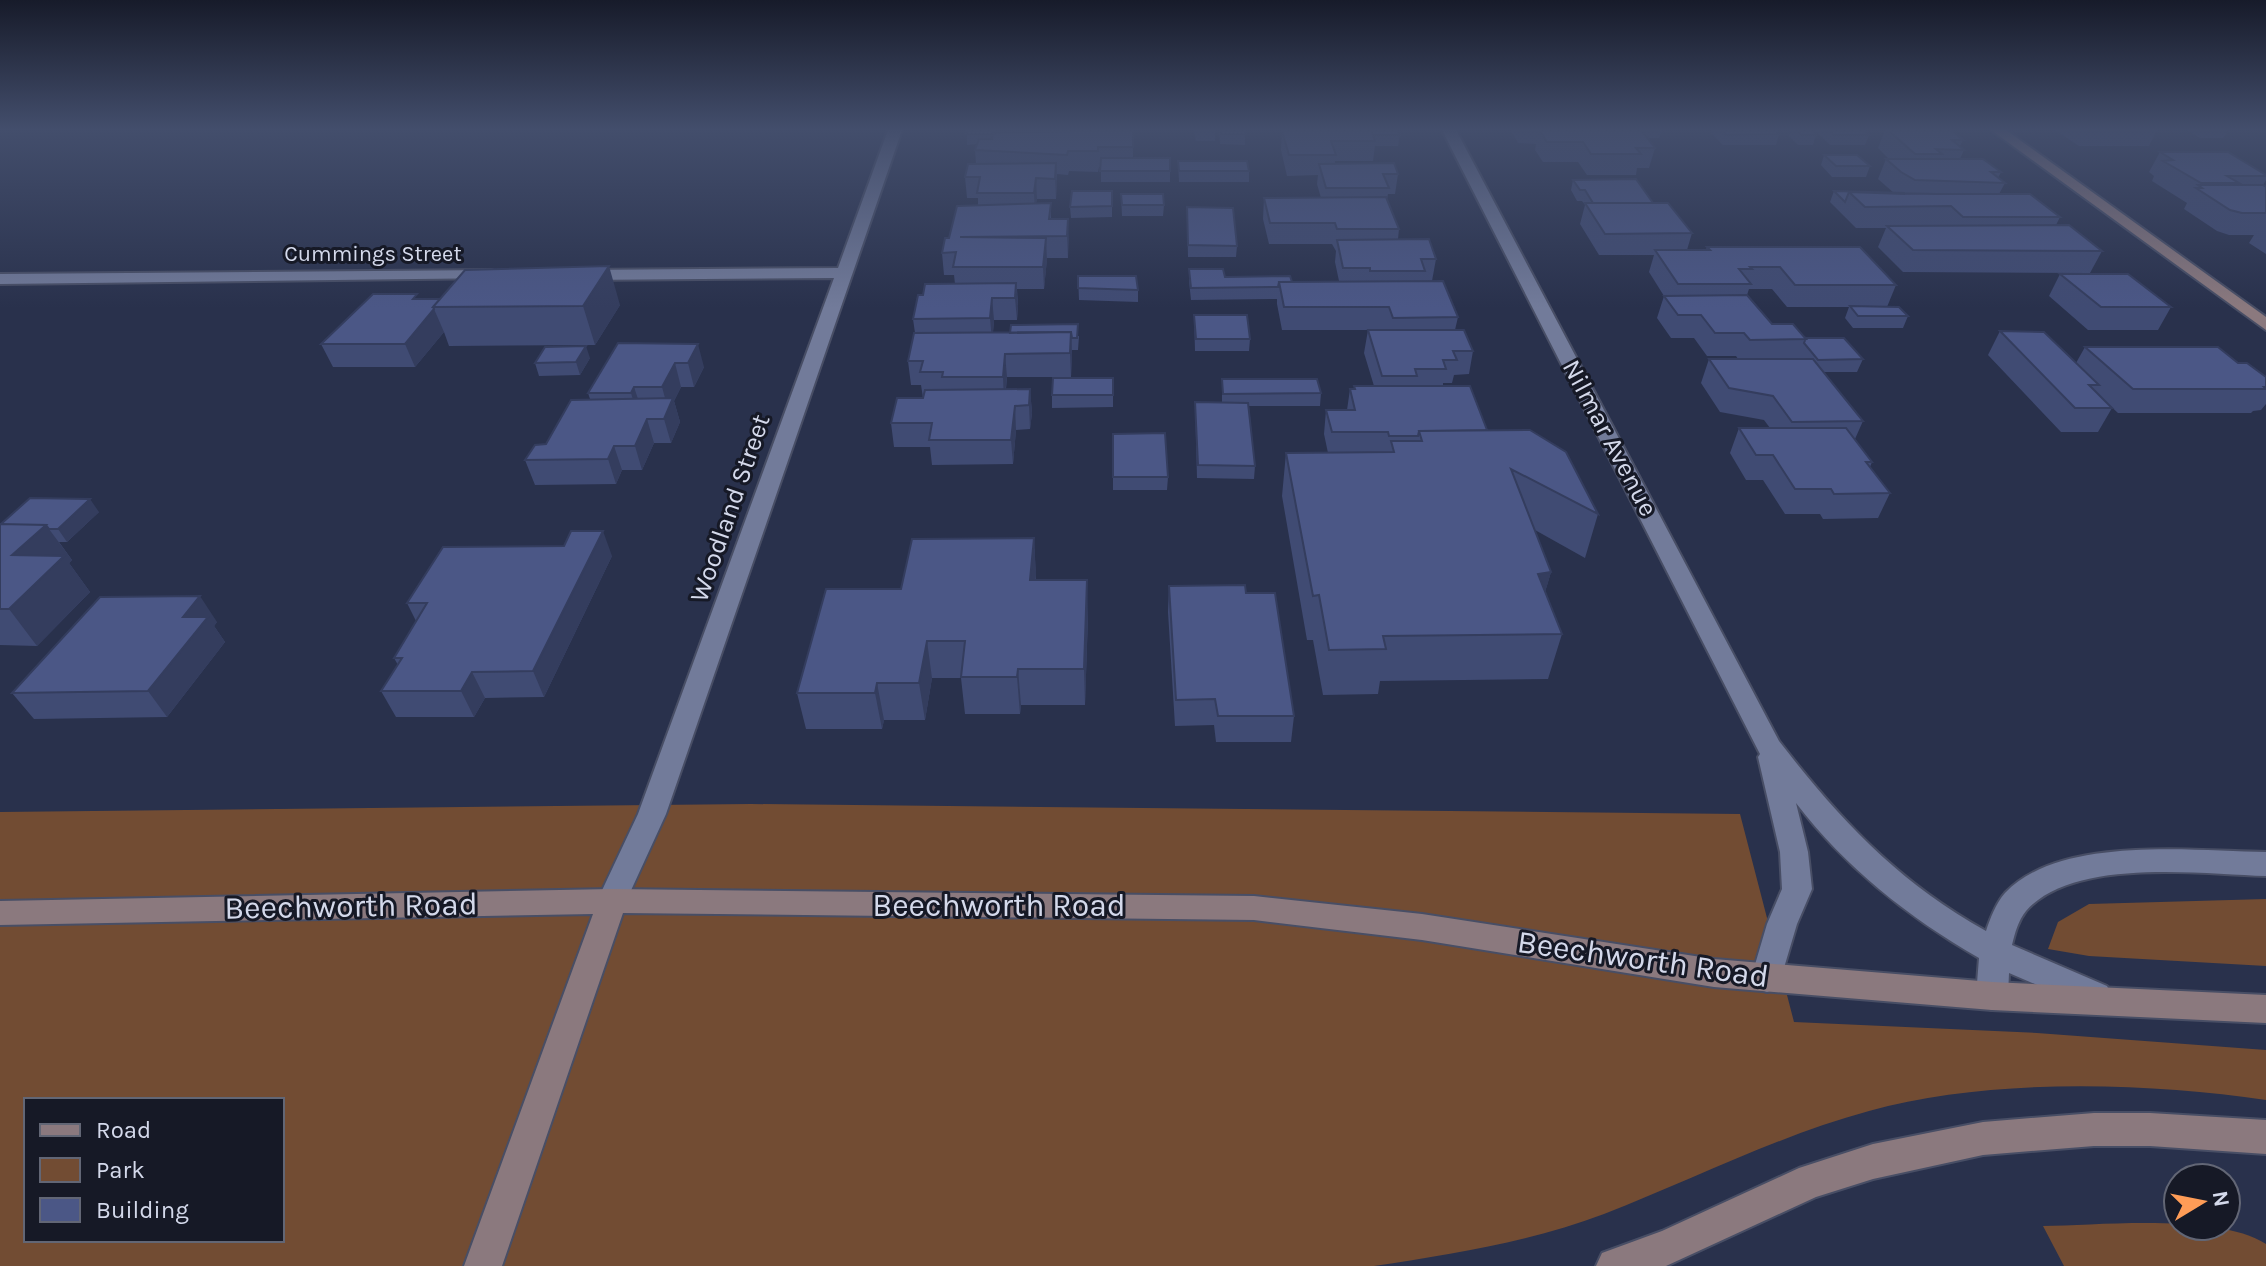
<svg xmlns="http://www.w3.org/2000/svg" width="2266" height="1266" font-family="Karla,sans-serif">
<rect width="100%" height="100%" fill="#29314c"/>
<path fill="#724c33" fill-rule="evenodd" d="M 751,804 L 1740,814 L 1794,1022 L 2037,1033 L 2266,1050 L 2266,1100 C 2144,1082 1988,1078 1869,1111 C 1777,1136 1692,1180 1604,1214 C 1530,1242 1451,1254 1374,1266 L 0,1266 L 0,812 ZM 26,1100 L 282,1100 L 282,1240 L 26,1240 Z
M 2266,899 L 2266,966 L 2089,956 L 2048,949 L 2058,922 L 2089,904 Z
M 2043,1226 C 2102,1225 2219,1213 2266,1244 L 2266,1266 L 2064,1266 Z"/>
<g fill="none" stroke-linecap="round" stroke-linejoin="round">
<g stroke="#484e65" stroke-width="4">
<path id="street" d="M 888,130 L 902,130 L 666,814 L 622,910 L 612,913 L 602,910 L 597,901 L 638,814 L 834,278 L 580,280 L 572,275 L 580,270 L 838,268 Z
M 1442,130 L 1456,130 L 1779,741 C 1840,820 1898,882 1986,931 C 1990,919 1996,903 2005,893 C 2060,835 2193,851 2266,852 L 2266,876 C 2201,874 2073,857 2026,911 C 2018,921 2015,933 2012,945 L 2107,986 L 2112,996 L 2107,1006 L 2096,1010 L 2009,973 L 2008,996 L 2003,1006 L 1992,1010 L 1981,1006 L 1976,996 L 1979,958 C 1908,917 1846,868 1796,803 L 1808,852 L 1812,889 L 1797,924 L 1778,988 L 1767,992 L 1756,988 L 1751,978 L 1767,924 L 1782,889 L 1780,852 L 1758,757 L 1760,754 Z
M 492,270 L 500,275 L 498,278 L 0,284 L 0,274 Z"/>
</g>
<g stroke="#484e65" stroke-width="4">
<path id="secondary" d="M 1991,130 L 2006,130 L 2266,317 L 2266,330 Z
M 612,889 L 1254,896 L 1422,914 L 1714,959 L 1992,982 L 2266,995 L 2266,1023 L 1992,1010 L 1714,987 L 1422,940 L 1254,920 L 623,913 L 502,1266 L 464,1266 L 593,914 L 0,925 L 0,901 Z
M 2094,1113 L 2150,1113 L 2266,1120 L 2266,1154 L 2150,1146 L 2094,1146 L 1983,1155 L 1873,1179 L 1816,1197 L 1666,1266 L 1596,1266 L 1602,1253 L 1662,1231 L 1799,1168 L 1873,1144 L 1983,1122 Z"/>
</g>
<use href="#street" fill="#727b9a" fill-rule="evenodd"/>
<use href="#secondary" fill="#8b797e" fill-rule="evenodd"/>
</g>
<path fill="#404b73" d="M 967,130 L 997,130 L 998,133 L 1133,130 L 1133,158 L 1170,171 L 1170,182 L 1101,182 L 1101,167 L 1099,167 L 1098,172 L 1069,171 L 1068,175 L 1057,174 L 1056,199 L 1037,199 L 1036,203 L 1051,203 L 1051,219 L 1068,219 L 1068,258 L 1047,258 L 1044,289 L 1017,289 L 1018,306 L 1017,320 L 994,320 L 993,333 L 1079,336 L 1078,350 L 1072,350 L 1071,377 L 1007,377 L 1006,389 L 1030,389 L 1032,413 L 1030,429 L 1016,430 L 1013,464 L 932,465 L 930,447 L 894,447 L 891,423 L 923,398 L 921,385 L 911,385 L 908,361 L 915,333 L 913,319 L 923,295 L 955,284 L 954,275 L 944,275 L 942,253 L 949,238 L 978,205 L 978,198 L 967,198 L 965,177 L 976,164 L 975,150 L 977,144 L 967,145 Z
M 1194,130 L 1215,130 L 1215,141 L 1196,141 Z
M 1219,130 L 1245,130 L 1245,145 L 1220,144 Z
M 1511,130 L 1662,130 L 1659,138 L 1647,138 L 1655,148 L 1649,168 L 1637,168 L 1636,175 L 1587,175 L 1578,162 L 1543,162 L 1535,150 L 1536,144 L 1518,143 Z
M 1712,130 L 1775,130 L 1779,134 L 1776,145 L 1723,145 L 1711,133 Z
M 1791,130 L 1812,130 L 1816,135 L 1813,145 L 1798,145 L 1789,136 Z
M 1815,130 L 1864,130 L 1869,135 L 1865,145 L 1830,145 Z
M 1885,130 L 1951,130 L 1963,140 L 1960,146 L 1964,150 L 1960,159 L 2001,172 L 1998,178 L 2005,183 L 1999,194 L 2060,217 L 2056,225 L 2102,251 L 2090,273 L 1903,272 L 1878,247 L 1886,228 L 1856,228 L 1830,202 L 1834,191 L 1894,193 L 1878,179 L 1886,159 L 1889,159 L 1878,148 Z
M 2055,130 L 2157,130 L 2149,146 L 2079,146 Z
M 2187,130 L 2228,130 L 2223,138 L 2200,138 Z
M 1282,131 L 1400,135 L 1398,146 L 1375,146 L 1373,161 L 1335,161 L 1335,163 L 1398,174 L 1395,194 L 1388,194 L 1387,199 L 1399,229 L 1398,239 L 1436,259 L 1432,281 L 1458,317 L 1455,330 L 1473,351 L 1469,374 L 1454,375 L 1452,383 L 1443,383 L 1443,386 L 1487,430 L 1598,514 L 1585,558 L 1535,530 L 1551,572 L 1545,592 L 1562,634 L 1548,679 L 1380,681 L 1378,694 L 1323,695 L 1313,640 L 1307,640 L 1282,496 L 1286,453 L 1328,453 L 1324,434 L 1326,410 L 1347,410 L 1350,389 L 1354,389 L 1354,386 L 1374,386 L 1364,353 L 1368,330 L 1386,330 L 1282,330 L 1277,304 L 1277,299 L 1191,300 L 1189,281 L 1189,269 L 1225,277 L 1292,282 L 1339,281 L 1335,262 L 1336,251 L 1332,244 L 1269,244 L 1263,219 L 1264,198 L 1321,198 L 1317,184 L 1318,175 L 1287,176 L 1281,150 Z
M 2160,152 L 2266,175 L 2266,180 L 2263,185 L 2266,187 L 2266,254 L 2249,243 L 2254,235 L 2229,235 L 2217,231 L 2184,209 L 2187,203 L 2152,181 L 2154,176 L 2149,172 Z
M 1824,155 L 1870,166 L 1866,177 L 1832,177 L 1821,165 Z
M 1178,161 L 1249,171 L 1249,182 L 1179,182 Z
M 1573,180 L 1653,203 L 1692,233 L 1687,250 L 1706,250 L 1707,247 L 1896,285 L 1887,307 L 1908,316 L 1903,328 L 1853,328 L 1845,318 L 1849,307 L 1787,307 L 1772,289 L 1749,289 L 1747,295 L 1772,324 L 1863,359 L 1857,372 L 1824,372 L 1863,421 L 1855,439 L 1872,462 L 1870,467 L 1890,493 L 1878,518 L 1823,519 L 1820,514 L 1785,514 L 1763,480 L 1746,480 L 1730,453 L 1739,428 L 1770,428 L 1764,420 L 1720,412 L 1701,383 L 1709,359 L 1738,359 L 1736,356 L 1707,356 L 1694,338 L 1671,338 L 1657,318 L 1664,296 L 1649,272 L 1654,255 L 1599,255 L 1580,224 L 1585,205 L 1582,201 L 1577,201 L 1571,190 Z
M 1112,191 L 1112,217 L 1071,218 L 1070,207 Z
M 1121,194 L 1164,205 L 1163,216 L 1122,216 Z
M 1187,207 L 1237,246 L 1236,257 L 1188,257 Z
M 2060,274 L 2171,307 L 2158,330 L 2088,330 L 2049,296 Z
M 1078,276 L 1138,290 L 1138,302 L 1079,300 Z
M 420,299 L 620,305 L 595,345 L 449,346 L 444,332 L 415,367 L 333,367 L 321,344 Z
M 1194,315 L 1250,339 L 1249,351 L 1195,351 Z
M 2000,331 L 2076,363 L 2085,347 L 2238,363 L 2266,377 L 2266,404 L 2261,410 L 2253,411 L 2251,413 L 2118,413 L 2106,402 L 2112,408 L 2098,432 L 2061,432 L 1988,355 Z
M 618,343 L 704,367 L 694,387 L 681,387 L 674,401 L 680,422 L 671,443 L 654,443 L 642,470 L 622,470 L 616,484 L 535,485 L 525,460 L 546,444 L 590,399 L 588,393 Z
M 590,358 L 580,375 L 539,376 L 535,363 Z
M 1113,378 L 1113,407 L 1052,408 L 1052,395 Z
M 1222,379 L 1321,393 L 1320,406 L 1249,406 L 1255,466 L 1254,479 L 1197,478 L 1195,402 L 1222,403 Z
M 1113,434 L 1168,477 L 1167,490 L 1113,490 Z
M 99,512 L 67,542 L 59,542 L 72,560 L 69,563 L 90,592 L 37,646 L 0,645 L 0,524 Z
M 1034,538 L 1036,580 L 1088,616 L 1085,705 L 1021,705 L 1020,714 L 965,714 L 961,678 L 932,678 L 925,720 L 884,720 L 882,729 L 806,729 L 797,693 L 901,589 Z
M 612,556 L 544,697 L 485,698 L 474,717 L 396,717 L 381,691 L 398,665 L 394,658 L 416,621 L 407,603 Z
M 1169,586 L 1246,593 L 1294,716 L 1291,742 L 1216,742 L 1214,725 L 1175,726 L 1168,612 Z
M 217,622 L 214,626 L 225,642 L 167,717 L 34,719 L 12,693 Z"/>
<path fill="#343d5e" d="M 1056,163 L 1057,184 L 1056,199 L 1055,179 Z
M 1036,178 L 1037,199 L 1035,214 L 1034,193 Z
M 1068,219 L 1069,240 L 1068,258 L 1067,236 Z
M 1046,238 L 1047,260 L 1044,289 L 1043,267 Z
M 609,266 L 620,305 L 595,345 L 583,306 Z
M 1016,283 L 1018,306 L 1017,320 L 1015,298 Z
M 992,298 L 994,320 L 992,341 L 990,318 Z
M 434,309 L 444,332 L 415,367 L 405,344 Z
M 1071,332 L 1072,355 L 1071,377 L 1070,353 Z
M 698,344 L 704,367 L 694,387 L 688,363 Z
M 586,346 L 590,358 L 580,375 L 576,362 Z
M 1005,354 L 1007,377 L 1004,401 L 1003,377 Z
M 675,363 L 681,387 L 674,401 L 680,422 L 671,443 L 664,419 L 668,409 L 662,387 Z
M 634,387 L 642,411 L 638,417 L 631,393 Z
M 1030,389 L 1032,413 L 1030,429 L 1029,405 Z
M 1015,406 L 1016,430 L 1013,464 L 1011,440 Z
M 647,419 L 654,443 L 642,470 L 635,446 Z
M 614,446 L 622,470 L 616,484 L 608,459 Z
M 90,499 L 99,512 L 67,542 L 58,529 Z
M 46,525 L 72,560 L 69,563 L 90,592 L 37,646 L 9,609 L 12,555 Z
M 603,531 L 612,556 L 544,697 L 533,671 Z
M 1034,538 L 1036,574 L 1032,616 L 1030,580 Z
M 1551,572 L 1538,616 L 1538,574 Z
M 1087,580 L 1088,616 L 1085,705 L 1084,669 Z
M 200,596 L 217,622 L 214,626 L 225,642 L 167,717 L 148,691 L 183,617 Z
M 927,641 L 932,678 L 925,720 L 919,683 Z
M 1018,669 L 1021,705 L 1020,714 L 1017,677 Z
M 472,672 L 485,698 L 474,717 L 461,691 Z
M 877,683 L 884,720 L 882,729 L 875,693 Z"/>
<path fill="#4b5786" stroke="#343d5e" stroke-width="2" d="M 967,130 L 996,130 L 996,133 L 993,134 L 966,134 Z
M 1133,130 L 1133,147 L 1098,147 L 1098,151 L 1068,151 L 1067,155 L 975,150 L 979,139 L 992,139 L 993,133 Z
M 1220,130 L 1245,130 L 1246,134 L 1221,134 Z
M 1341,130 L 1397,130 L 1400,135 L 1373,135 L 1371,130 Z
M 1371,130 L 1375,141 L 1331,141 L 1336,155 L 1289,155 L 1282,131 Z
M 1539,130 L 1641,130 L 1655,148 L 1636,148 L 1641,154 L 1591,154 L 1583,142 L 1547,142 Z
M 1722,130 L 1775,130 L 1779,134 L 1726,135 Z
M 1797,130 L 1812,130 L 1816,135 L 1802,135 Z
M 1830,130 L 1864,130 L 1869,135 L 1834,135 Z
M 1888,130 L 1951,130 L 1963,140 L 1952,140 L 1964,150 L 1936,149 L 1942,154 L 1915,154 Z
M 2160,152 L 2228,152 L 2266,175 L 2266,176 L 2227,176 L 2239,183 L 2201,183 L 2163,161 L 2173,160 Z
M 1824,155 L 1857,155 L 1870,166 L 1836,166 Z
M 1101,158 L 1170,158 L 1170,171 L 1100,171 Z
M 1886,159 L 1983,159 L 2001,172 L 1991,172 L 2005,183 L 1915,180 L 1901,172 Z
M 1178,161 L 1247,161 L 1249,171 L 1179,171 Z
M 1056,163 L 1055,179 L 1036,178 L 1034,193 L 977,193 L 980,177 L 965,177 L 968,164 Z
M 1394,163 L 1398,174 L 1383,174 L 1389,188 L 1326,188 L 1319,164 Z
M 1636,179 L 1653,203 L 1593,203 L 1585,190 L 1580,190 L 1573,180 Z
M 2198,185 L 2263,185 L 2266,187 L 2266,213 L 2242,213 L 2230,210 L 2196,188 L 2202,188 Z
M 1072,191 L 1112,191 L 1112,206 L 1070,207 Z
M 1834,191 L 1904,193 L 1904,194 L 1849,192 L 1845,202 Z
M 1849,192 L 1936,194 L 2030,194 L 2060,217 L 1963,217 L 1951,206 L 1865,207 Z
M 1121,194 L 1163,194 L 1164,205 L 1122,205 Z
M 1386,197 L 1399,229 L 1337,229 L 1335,223 L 1270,223 L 1264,198 Z
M 1051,203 L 1049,219 L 1068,219 L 1067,236 L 960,237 L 1046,238 L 1043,267 L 953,267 L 956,252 L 942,253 L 945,238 L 949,238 L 957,206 Z
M 1585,203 L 1668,203 L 1692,233 L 1605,234 Z
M 1187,207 L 1233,208 L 1237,246 L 1188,245 Z
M 2069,225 L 2102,251 L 1913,250 L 1887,226 Z
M 1429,239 L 1436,259 L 1421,259 L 1425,271 L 1370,271 L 1370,268 L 1343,268 L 1337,240 Z
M 1707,247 L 1860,247 L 1896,285 L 1795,285 L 1780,267 L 1750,267 L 1752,269 L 1739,269 L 1751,284 L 1678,284 L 1655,250 L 1710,250 Z
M 609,266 L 583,306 L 433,307 L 465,270 Z
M 1189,269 L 1223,269 L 1225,277 L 1290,276 L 1292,282 L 1279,282 L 1278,287 L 1191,288 Z
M 2060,274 L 2128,274 L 2171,307 L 2101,307 Z
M 1078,276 L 1136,276 L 1138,290 L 1078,288 Z
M 1443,281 L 1458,317 L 1393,318 L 1389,307 L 1284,307 L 1279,282 Z
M 1016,283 L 1015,298 L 992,298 L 990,318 L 913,319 L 918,295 L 923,295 L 925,284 Z
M 373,294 L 417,294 L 413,299 L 440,299 L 433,307 L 434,309 L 405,344 L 321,344 Z
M 1747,295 L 1772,324 L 1793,324 L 1806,339 L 1750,340 L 1744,333 L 1715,333 L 1701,315 L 1678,315 L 1664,296 Z
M 1850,306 L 1899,307 L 1908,316 L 1858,316 Z
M 1194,315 L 1247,315 L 1250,339 L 1196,339 Z
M 1078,324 L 1077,338 L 1072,338 L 1071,332 L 1010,333 L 1011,325 Z
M 1368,330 L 1464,330 L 1473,351 L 1453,351 L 1457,360 L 1443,360 L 1446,369 L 1415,369 L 1417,376 L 1382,376 Z
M 2000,331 L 2044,332 L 2099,385 L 2089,385 L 2112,408 L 2075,408 Z
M 1071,332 L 1070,353 L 1005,354 L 1003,377 L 942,377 L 943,372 L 920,372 L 923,361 L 908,361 L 914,333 Z
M 1806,338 L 1844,338 L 1863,359 L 1818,360 L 1804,343 Z
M 618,343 L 698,344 L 688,363 L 675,363 L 662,387 L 634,387 L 631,393 L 588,393 Z
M 586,346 L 576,362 L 535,363 L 545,347 Z
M 2085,347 L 2218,347 L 2238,363 L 2247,363 L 2266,377 L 2266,387 L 2264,387 L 2266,389 L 2133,389 Z
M 1709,359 L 1813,359 L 1863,421 L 1792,422 L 1773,396 L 1729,388 Z
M 1053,378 L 1113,378 L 1113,395 L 1052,395 Z
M 1222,379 L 1317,379 L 1321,393 L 1223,394 Z
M 1354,386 L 1470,386 L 1487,430 L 1419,431 L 1418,436 L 1389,436 L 1388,432 L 1332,432 L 1326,410 L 1355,410 L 1350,389 L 1355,389 Z
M 1030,389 L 1029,405 L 1015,406 L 1011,440 L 929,440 L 932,423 L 891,423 L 897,398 L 923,398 L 925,390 Z
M 673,398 L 664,419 L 647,419 L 635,446 L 614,446 L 608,459 L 525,460 L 535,445 L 546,444 L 571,400 Z
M 1195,402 L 1248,403 L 1255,466 L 1198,465 Z
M 1739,428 L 1846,428 L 1872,462 L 1866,462 L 1890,493 L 1834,494 L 1831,489 L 1795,489 L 1773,455 L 1756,455 Z
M 1530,430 L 1566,452 L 1598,514 L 1511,469 L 1551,572 L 1538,574 L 1562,634 L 1383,636 L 1386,649 L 1329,650 L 1319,595 L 1313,596 L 1286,453 L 1394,452 L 1391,441 L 1422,441 L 1419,431 Z
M 1165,433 L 1168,477 L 1113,477 L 1113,434 Z
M 30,498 L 90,499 L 58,529 L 49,529 L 46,525 L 1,524 Z
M 0,524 L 46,525 L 12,555 L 64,556 L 9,609 L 0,609 Z
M 571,531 L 603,531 L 533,671 L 472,672 L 461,691 L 381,691 L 402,658 L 394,658 L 427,603 L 407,603 L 443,547 L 564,546 Z
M 1034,538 L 1030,580 L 1087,580 L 1084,669 L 1018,669 L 1017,677 L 961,677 L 965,641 L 927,641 L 919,683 L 877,683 L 875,693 L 797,693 L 826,589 L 901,589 L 912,539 Z
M 1245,585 L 1246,593 L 1275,593 L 1294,716 L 1218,716 L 1215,699 L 1176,700 L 1169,586 Z
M 200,596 L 183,617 L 208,617 L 148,691 L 12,693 L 100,597 Z"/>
<linearGradient id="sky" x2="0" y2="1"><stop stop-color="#171b2a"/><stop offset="0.42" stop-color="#434e6c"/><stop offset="1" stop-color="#434e6c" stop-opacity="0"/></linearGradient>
<rect width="2266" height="308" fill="url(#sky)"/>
<g text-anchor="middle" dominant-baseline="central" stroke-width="6" stroke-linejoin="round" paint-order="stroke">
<g font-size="22" fill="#d4d9eb" stroke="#161926">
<text x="373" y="254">Cummings Street</text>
</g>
<g font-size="26" fill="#d4d9eb" stroke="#161926">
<text transform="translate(1610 438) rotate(62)">Nilmar Avenue</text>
<text transform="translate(730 508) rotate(-71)">Woodland Street</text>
</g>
<g font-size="32" fill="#d4d9eb" stroke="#161926">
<text x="999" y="905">Beechworth Road</text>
<text transform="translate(351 906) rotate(-1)">Beechworth Road</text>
<text transform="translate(1643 959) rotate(8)">Beechworth Road</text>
</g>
</g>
<rect x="24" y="1098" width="260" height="144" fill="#161926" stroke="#626675" stroke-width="2"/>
<rect x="40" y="1124" width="40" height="12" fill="#8b797e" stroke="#626675" stroke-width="2"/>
<text x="96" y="1138" font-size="24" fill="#d4d9eb">Road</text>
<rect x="40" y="1158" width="40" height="24" fill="#724c33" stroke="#626675" stroke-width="2"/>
<text x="96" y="1178" font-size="24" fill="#d4d9eb">Park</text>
<rect x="40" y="1198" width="40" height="24" fill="#4b5786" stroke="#626675" stroke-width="2"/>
<text x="96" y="1218" font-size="24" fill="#d4d9eb">Building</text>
<g transform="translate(2202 1202) rotate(80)"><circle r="38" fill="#161926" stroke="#626675" stroke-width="2"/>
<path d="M0-6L14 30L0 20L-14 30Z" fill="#fe9c57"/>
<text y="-12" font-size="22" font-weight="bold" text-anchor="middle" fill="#d4d9eb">N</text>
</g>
</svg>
